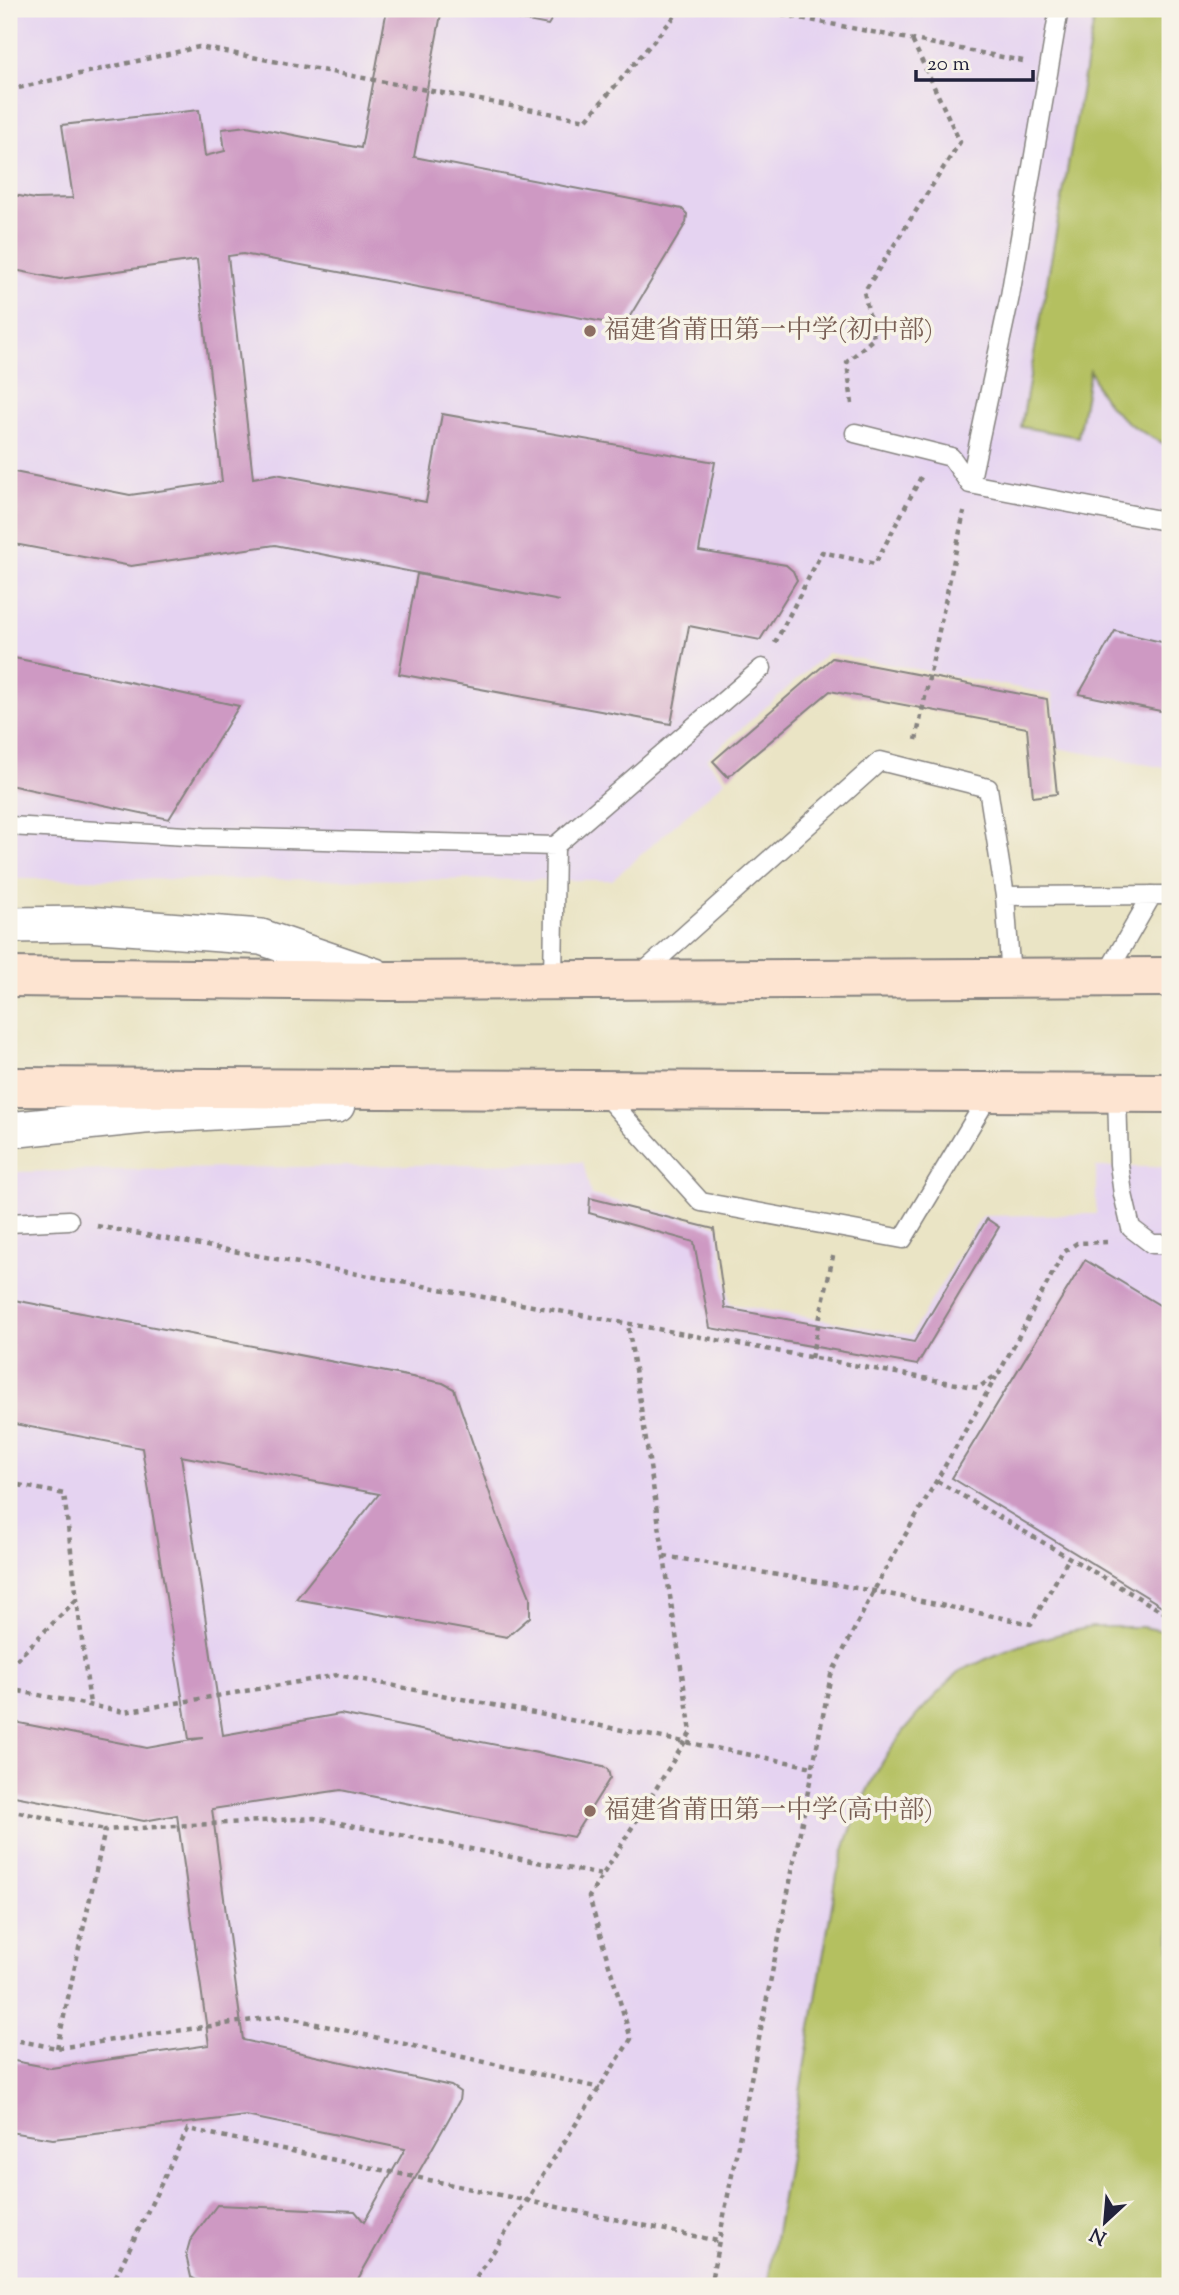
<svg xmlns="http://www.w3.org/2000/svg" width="1179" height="2295" font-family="'Sorts Mill Goudy','Noto Serif SC',serif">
<rect width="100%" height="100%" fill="#f7f3e8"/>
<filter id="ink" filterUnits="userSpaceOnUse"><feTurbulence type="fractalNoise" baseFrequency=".0143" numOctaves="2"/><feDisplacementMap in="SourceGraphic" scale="14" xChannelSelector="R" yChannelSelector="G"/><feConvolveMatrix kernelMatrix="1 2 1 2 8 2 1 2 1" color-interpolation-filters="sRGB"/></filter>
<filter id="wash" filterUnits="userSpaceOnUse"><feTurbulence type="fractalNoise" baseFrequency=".00686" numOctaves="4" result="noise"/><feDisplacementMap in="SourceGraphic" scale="28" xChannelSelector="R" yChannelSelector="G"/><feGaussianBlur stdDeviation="1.57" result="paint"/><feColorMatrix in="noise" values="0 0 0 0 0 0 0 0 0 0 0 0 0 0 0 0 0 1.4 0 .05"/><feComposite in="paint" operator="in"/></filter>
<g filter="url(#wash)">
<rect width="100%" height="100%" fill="#eae4c5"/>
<path fill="#e5d3f1" d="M 9,9 L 1170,9 L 1170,769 L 1058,748 L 1052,694 L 827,653 L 707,759 L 725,781 L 612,880 L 9,879 Z
M 583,1162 L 591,1195 L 718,1225 L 730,1304 L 911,1335 L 982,1216 L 1096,1214 L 1096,1167 L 1170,1167 L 1170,2286 L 9,2286 L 9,1172 Z"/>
<path fill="#b4c061" stroke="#6b714e" stroke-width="2" d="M 1096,9 L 1170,9 L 1170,447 C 1144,434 1114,418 1099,391 C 1095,385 1093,376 1090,370 L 1078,437 L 1021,427 Z
M 1092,1627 L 1142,1627 L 1170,1632 L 1170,2286 L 767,2286 L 837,1875 C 856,1803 883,1747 937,1694 C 944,1687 952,1678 960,1671 C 967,1667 977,1664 984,1660 C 1019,1644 1054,1634 1092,1627 Z"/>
<g id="blocks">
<path fill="#ce99c3" d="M 387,9 L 442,9 L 414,157 L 682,209 L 687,214 L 686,223 L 624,326 L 243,254 L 228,256 L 253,478 L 276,474 L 426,502 L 442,414 L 715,462 L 699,551 L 786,565 L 793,571 L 797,580 L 760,640 L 689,626 L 671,724 L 399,674 L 417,574 L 560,601 L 275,545 L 131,566 L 9,543 L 9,471 L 130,495 L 222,482 L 197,260 L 60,279 L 9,269 L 9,194 L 35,199 L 73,198 L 62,125 L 199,110 L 205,156 L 225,151 L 222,129 L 247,126 L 361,148 Z
M 465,9 L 558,9 L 548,25 Z
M 1115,631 L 1170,644 L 1170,713 L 1079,694 Z
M 9,657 L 88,673 L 239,706 L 169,819 L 9,785 Z
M 832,658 L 1047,699 L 1057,794 L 1033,797 L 1027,728 L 830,691 L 728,777 L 713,761 Z
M 590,1198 L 714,1229 L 725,1308 L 914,1342 L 987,1219 L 999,1227 L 917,1365 L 710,1328 L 694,1242 L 589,1213 Z
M 1085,1260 L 1161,1306 L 1170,1307 L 1170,1611 L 952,1478 Z
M 9,1299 L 443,1383 L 454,1389 L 498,1517 L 530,1597 L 530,1617 L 507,1637 L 296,1599 L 379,1494 L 181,1456 L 223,1735 L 340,1714 L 603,1766 L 608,1770 L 610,1778 L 573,1837 L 341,1790 L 212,1809 L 243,2040 L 451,2086 L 460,2092 L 459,2101 L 354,2286 L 207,2286 L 191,2277 L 186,2255 L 190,2241 L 217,2205 L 355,2211 L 364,2222 L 405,2149 L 246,2116 L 53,2139 L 9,2132 L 9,2060 L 51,2068 L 209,2045 L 177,1815 L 144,1821 L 9,1795 L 9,1721 L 147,1748 L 203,1738 L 189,1739 L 142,1448 L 9,1423 Z"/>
</g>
</g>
<g filter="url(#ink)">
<use href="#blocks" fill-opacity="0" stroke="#868380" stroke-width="2"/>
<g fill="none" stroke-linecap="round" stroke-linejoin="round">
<g stroke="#868380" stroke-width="21">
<path id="lane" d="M 1059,9 L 1010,296 L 970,484 L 1170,522
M 855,433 L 951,457 L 970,484
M 9,826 L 204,837 L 555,846 L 762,668
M 1005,896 L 1011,978
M 638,977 L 880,761 L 988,788 L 1005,896 L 1170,895
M 1105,977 L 1152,895
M 553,980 L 555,846
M 602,1092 L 701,1202 L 903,1239 L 991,1092
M 1117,1093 L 1119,1164 L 1123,1194 L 1131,1228 L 1152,1244 L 1170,1244
M 9,1223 L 69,1220"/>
</g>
<g stroke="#868380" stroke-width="38">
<path id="street" d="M 9,925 L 87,924 L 261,937 L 375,976
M 9,1130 L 144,1116 L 337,1105"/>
</g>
<g stroke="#868380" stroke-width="42">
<path id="secondary" d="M 9,977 L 388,981 L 1170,977
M 9,1087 L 1170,1093"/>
</g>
<path stroke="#868380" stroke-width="4.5" stroke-dasharray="5 5" stroke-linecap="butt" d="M 753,9 L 1023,61
M 9,90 L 199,47 L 586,120 L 681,9
M 852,404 L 847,362 L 874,338 L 864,292 L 960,142 L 912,40
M 775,643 L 822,552 L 875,564 L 921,477
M 916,740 L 964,512
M 97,1226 L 978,1388 L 999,1373 L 1064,1252 L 1077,1243 L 1107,1242
M 811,1358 L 833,1256
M 937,1481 L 1170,1616
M 9,1483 L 64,1494 L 90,1705
M 664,1556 L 874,1591 L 1031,1624 L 1069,1558
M 9,1667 L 76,1600
M 9,1689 L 124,1712 L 338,1675 L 813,1767
M 9,1810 L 105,1830
M 9,2039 L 57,2048 L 281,2016 L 600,2088
M 57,2048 L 105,1830 L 314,1818 L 602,1875
M 111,2286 L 188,2129 L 718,2241
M 471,2286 L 631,2039 L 589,1897 L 691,1732 L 628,1324
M 710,2286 L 831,1675 L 880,1579 L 996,1377"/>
<use href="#lane" stroke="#fff" stroke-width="18"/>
<use href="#street" stroke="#fff" stroke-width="35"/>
<use href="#secondary" stroke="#fde4d1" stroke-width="38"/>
</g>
</g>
<g fill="#8d6e63" stroke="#f7f3e8" stroke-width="2.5">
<circle cx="590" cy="331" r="7"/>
<circle cx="590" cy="1811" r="7"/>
</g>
<g text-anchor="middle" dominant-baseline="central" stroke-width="7" stroke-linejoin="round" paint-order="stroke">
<g font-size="26" fill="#785e54" stroke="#f7f3e8" text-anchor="start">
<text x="604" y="331">福建省莆田第一中学(初中部)</text>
<text x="604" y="1811">福建省莆田第一中学(高中部)</text>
</g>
</g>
<rect width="1179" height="2295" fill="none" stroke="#f7f3e8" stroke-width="35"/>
<g transform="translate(1105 2222) rotate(206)" stroke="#f7f3e8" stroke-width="5" paint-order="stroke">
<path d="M0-5L12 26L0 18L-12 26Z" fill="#22223b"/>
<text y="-10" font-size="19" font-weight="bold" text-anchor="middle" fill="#22223b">N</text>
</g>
<path d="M916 70v10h117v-10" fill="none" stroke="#22223b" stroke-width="3.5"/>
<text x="927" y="70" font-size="21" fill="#22223b" stroke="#f7f3e8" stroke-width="5" paint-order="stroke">20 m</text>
</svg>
